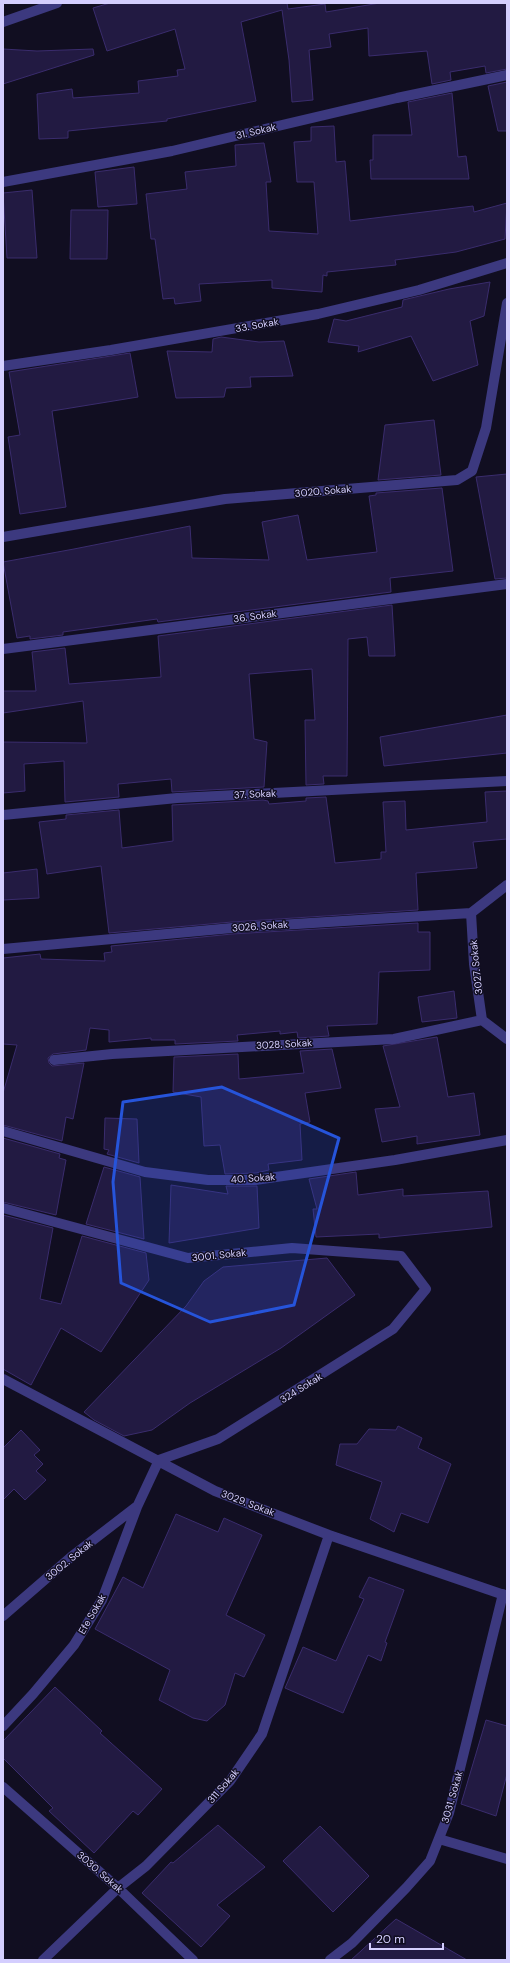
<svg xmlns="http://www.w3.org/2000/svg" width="510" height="1963" font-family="'DM Sans',sans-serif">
<rect width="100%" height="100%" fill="#110e21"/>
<path fill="#221a42" stroke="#3a2c6d" d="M 110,3 L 287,3 L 288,9 L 325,4 L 326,12 L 380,3 L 507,3 L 507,69 L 486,73 L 485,66 L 450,72 L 451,80 L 432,84 L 427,51 L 369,56 L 368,28 L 329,34 L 331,47 L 309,50 L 313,100 L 292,102 L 289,60 L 282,10 L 241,22 L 256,101 L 167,119 L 167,121 L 68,131 L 68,138 L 39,139 L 37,94 L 72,89 L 73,98 L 139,93 L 138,81 L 178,76 L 177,70 L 185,69 L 175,29 L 107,51 L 93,8 Z
M 3,49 L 37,51 L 93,49 L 94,55 L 3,84 Z
M 507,82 L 507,131 L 498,131 L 488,86 Z
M 452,93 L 458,157 L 466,156 L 469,179 L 371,179 L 370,160 L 373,160 L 373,135 L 412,135 L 408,102 Z
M 334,126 L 336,162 L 345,161 L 350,221 L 473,206 L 474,212 L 507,203 L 505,239 L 456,252 L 395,260 L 396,265 L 327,272 L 327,276 L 323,275 L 322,292 L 272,288 L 272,280 L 199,284 L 201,301 L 175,304 L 174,298 L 163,299 L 155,239 L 151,239 L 146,194 L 187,189 L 185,172 L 236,166 L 235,145 L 264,143 L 271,182 L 266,182 L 269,231 L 318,234 L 314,182 L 297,182 L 294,142 L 311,141 L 311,127 Z
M 134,167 L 137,204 L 98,207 L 95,172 Z
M 32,190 L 37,258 L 7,258 L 3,193 Z
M 71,210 L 108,210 L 107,259 L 70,259 Z
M 490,282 L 484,316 L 470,321 L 478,365 L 433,381 L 411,336 L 358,352 L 359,346 L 328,342 L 334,319 L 346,321 L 402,307 L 403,300 L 449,289 Z
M 221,337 L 259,342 L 284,341 L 293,376 L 250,377 L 251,387 L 226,388 L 224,397 L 176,398 L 167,351 L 212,352 L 213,339 Z
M 130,353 L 138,397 L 52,411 L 66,507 L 20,514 L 8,437 L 20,435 L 9,372 Z
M 434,420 L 441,475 L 378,480 L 385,425 Z
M 507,474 L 507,578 L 495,579 L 476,477 Z
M 442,488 L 453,571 L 390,578 L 391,592 L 158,622 L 157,619 L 63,632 L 63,635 L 30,639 L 30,636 L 17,638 L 3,562 L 74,549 L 190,526 L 192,558 L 269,560 L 262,522 L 298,515 L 307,560 L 377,552 L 369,496 L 376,495 L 376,493 Z
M 392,605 L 395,656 L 369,656 L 367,637 L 348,639 L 347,776 L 323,776 L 324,784 L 306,785 L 305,720 L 315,720 L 312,669 L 249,674 L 254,739 L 267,742 L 264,787 L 172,792 L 171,779 L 118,784 L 119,797 L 65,802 L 64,761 L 24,764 L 25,791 L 3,793 L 3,742 L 87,743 L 83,701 L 3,713 L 3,691 L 36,691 L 32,652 L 65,648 L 69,684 L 161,677 L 158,636 Z
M 507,715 L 507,753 L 384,766 L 380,737 Z
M 507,791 L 507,839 L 473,842 L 477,868 L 416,873 L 418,910 L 232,922 L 109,933 L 101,866 L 47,874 L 39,822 L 66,819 L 66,815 L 119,810 L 122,848 L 173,841 L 172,805 L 263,800 L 268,801 L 269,804 L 306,801 L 306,798 L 326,797 L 335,863 L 381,859 L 381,852 L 386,852 L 383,802 L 405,801 L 406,830 L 487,822 L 485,792 Z
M 37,869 L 39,898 L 3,900 L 3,873 Z
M 418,923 L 418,932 L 430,932 L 430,970 L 379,972 L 377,1024 L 327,1026 L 329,1036 L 298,1038 L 297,1032 L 280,1034 L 280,1031 L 237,1035 L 238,1041 L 175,1044 L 175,1040 L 151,1040 L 151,1038 L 109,1042 L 109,1030 L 90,1028 L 86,1050 L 53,1054 L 48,1058 L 49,1063 L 52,1066 L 84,1063 L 73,1119 L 66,1117 L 62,1141 L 3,1125 L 3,1093 L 17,1045 L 3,1044 L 3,958 L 40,954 L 41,959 L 105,961 L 104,953 L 112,952 L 111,946 L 232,934 Z
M 454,991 L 457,1018 L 422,1022 L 418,997 Z
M 437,1037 L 448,1097 L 474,1093 L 480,1135 L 417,1144 L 417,1136 L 382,1142 L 375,1109 L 400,1107 L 383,1046 Z
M 332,1049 L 341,1088 L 305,1093 L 310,1122 L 300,1124 L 302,1160 L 268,1164 L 269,1170 L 256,1173 L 225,1174 L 220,1145 L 204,1146 L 201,1097 L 173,1092 L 174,1057 L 238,1054 L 239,1079 L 304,1073 L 300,1051 Z
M 105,1118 L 137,1119 L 139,1163 L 107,1154 L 109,1150 L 104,1149 Z
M 3,1138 L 60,1154 L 59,1158 L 66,1160 L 56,1215 L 3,1202 Z
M 104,1167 L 140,1177 L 144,1239 L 86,1224 Z
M 356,1172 L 358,1195 L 403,1189 L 403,1196 L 488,1191 L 492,1227 L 379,1238 L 379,1234 L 316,1237 L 313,1209 L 317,1209 L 309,1179 Z
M 171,1185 L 228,1194 L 226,1186 L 257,1186 L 259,1228 L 169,1243 Z
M 3,1215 L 53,1228 L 40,1299 L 61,1304 L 82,1236 L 146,1253 L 149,1280 L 101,1352 L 61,1328 L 31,1385 L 3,1369 Z
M 327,1258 L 355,1295 L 281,1348 L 190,1403 L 152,1430 L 124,1436 L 94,1420 L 84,1412 L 186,1306 L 204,1281 L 223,1267 Z
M 398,1426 L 422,1438 L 418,1448 L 451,1464 L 428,1523 L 401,1513 L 394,1532 L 370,1519 L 382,1482 L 336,1465 L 340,1444 L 357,1444 L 369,1429 L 396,1430 Z
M 21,1430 L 40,1450 L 34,1455 L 43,1464 L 36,1471 L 46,1480 L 25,1500 L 14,1489 L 3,1500 L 3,1448 Z
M 176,1514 L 218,1532 L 224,1518 L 262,1535 L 226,1615 L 265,1635 L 244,1677 L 235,1673 L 225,1705 L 207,1721 L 193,1718 L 159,1700 L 170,1670 L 95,1629 L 123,1577 L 143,1588 Z
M 369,1577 L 404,1590 L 385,1642 L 387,1643 L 381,1661 L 368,1655 L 343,1713 L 285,1688 L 303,1647 L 336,1661 L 364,1599 L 359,1597 Z
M 55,1687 L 102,1731 L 100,1733 L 162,1789 L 138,1815 L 133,1811 L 94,1853 L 49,1811 L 53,1808 L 3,1758 L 3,1741 Z
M 486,1720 L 507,1726 L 507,1774 L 496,1816 L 461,1804 Z
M 218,1825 L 265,1867 L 217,1905 L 230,1916 L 201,1947 L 142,1893 L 171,1862 L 173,1863 Z
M 320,1826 L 369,1876 L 333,1912 L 283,1861 Z
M 396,1919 L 467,1960 L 351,1960 Z"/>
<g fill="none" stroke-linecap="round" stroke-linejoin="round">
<path stroke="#3c397f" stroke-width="10" d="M 3,22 L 57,3
M 3,182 L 172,151 L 397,98 L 507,75
M 3,366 L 111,350 L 318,314 L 419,290 L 507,263
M 3,537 L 225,499 L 457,480 L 472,471 L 486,428 L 507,303
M 3,649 L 507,584
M 3,815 L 177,798 L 507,781
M 471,913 L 474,964 L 482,1020
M 3,949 L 232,928 L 471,913 L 507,885
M 54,1060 L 112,1054 L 394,1039 L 482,1020 L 507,1039
M 3,1131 L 145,1172 L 208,1180 L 255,1180 L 395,1160 L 507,1140
M 3,1208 L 188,1258 L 292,1248 L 401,1256 L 426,1289 L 393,1329 L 218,1439 L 159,1460 L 137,1507 L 102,1600 L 74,1645 L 33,1694 L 3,1726
M 3,1379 L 215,1491 L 329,1535 L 507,1596
M 3,1616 L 71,1557 L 136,1507
M 3,1787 L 118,1888 L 193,1960
M 439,1839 L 507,1859
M 43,1960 L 118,1888 L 146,1866 L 230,1781 L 262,1734 L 329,1535
M 330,1960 L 352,1943 L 406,1888 L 430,1861 L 449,1813 L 503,1594"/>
</g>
<path fill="#2654da" fill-opacity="0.2" stroke="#2654da" stroke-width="3" stroke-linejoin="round" d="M 222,1087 L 339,1138 L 294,1305 L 210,1322 L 121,1283 L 113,1182 L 123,1102 Z"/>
<g text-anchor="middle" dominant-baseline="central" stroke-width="3" stroke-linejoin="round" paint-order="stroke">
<g font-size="10" fill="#d4cefe" stroke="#110e21">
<text transform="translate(256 131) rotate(-13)">31. Sokak</text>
<text transform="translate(257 325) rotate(-10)">33. Sokak</text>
<text transform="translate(323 491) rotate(-5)">3020. Sokak</text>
<text transform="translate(255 616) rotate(-8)">36. Sokak</text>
<text transform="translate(255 794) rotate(-3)">37. Sokak</text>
<text transform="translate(260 926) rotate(-4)">3026. Sokak</text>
<text transform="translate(476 967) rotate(-96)">3027. Sokak</text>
<text transform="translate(284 1044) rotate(-3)">3028. Sokak</text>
<text transform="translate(253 1178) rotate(-4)">40. Sokak</text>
<text transform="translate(219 1255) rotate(-6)">3001. Sokak</text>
<text transform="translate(301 1388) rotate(-32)">324 Sokak</text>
<text transform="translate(248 1503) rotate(21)">3029. Sokak</text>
<text transform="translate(69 1560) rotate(-39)">3002. Sokak</text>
<text transform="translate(92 1614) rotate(-60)">Efe Sokak</text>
<text transform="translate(223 1786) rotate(-49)">311 Sokak</text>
<text transform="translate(452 1797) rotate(-74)">3031. Sokak</text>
<text transform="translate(100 1872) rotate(41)">3030. Sokak</text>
</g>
</g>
<rect width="510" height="1963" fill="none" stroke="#d4cefe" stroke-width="8"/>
<path d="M370 1943v6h73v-6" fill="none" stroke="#d4cefe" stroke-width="2"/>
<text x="376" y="1943" font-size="12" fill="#d4cefe" stroke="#110e21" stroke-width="3" paint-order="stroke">20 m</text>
</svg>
